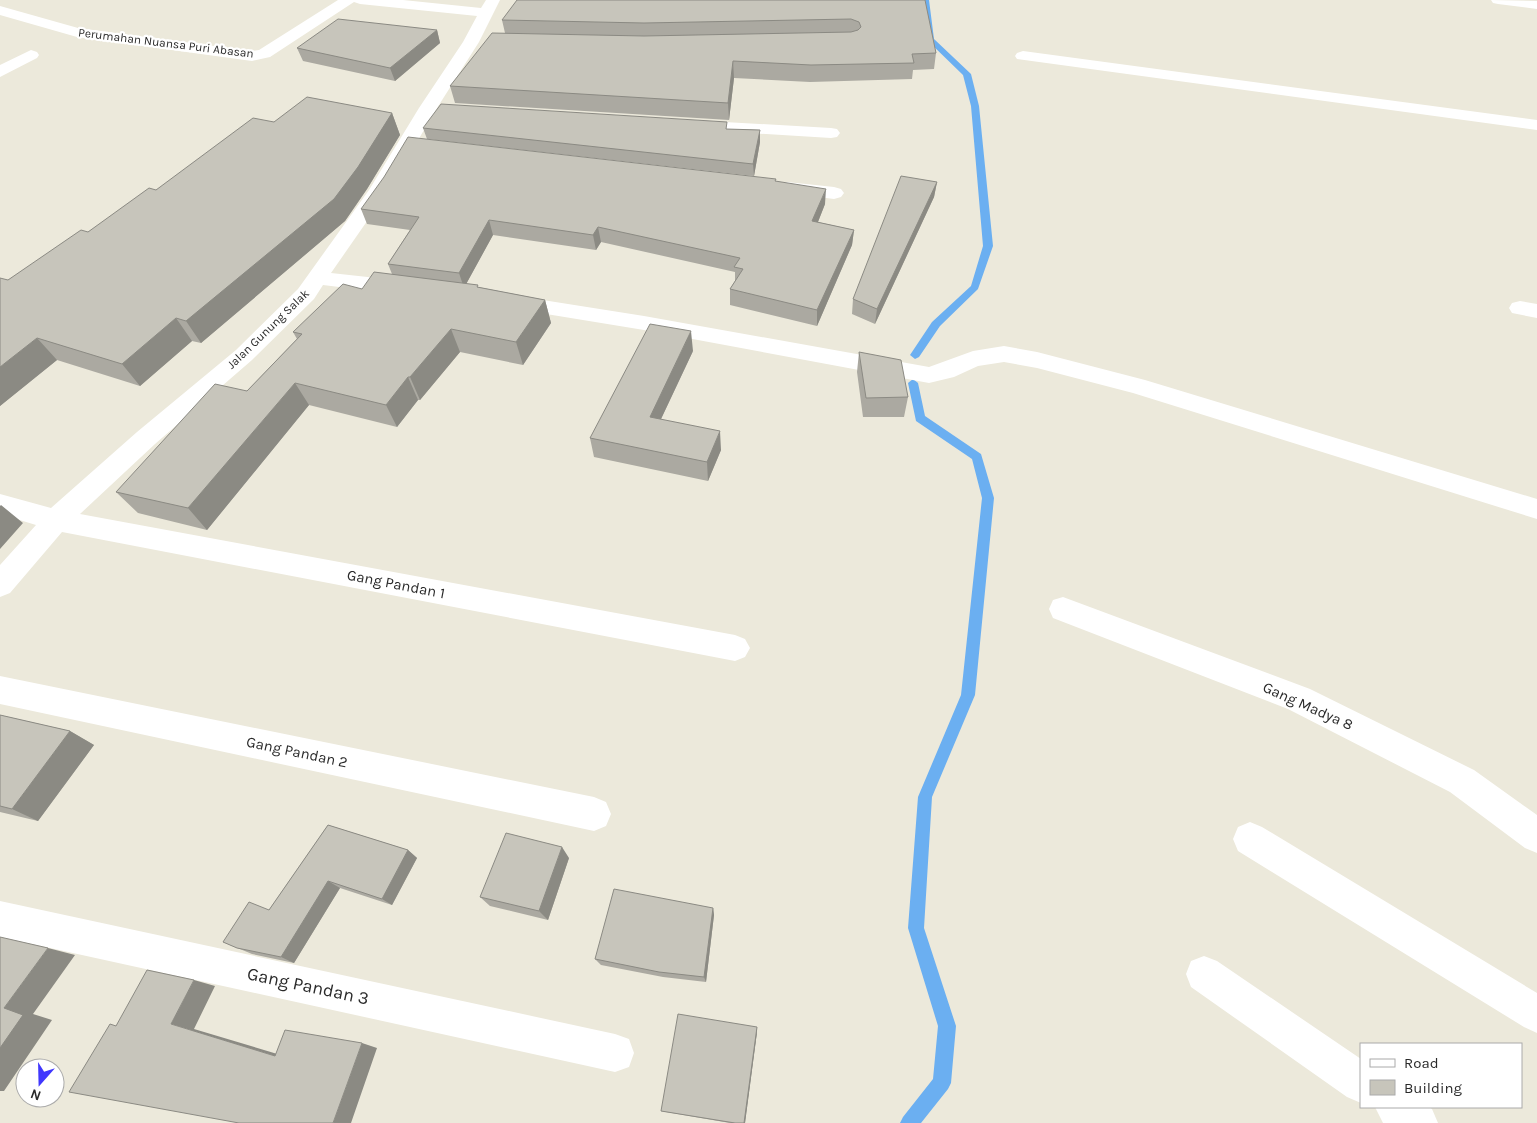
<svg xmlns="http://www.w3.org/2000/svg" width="1537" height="1123" font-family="Karla,sans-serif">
<rect width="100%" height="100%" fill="#ece9db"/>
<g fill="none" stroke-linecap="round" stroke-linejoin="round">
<path fill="#6baff1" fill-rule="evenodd" d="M 923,0 L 929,0 L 934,39 L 971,74 L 979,106 L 993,246 L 978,289 L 940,326 L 919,357 L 915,359 L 910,355 L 932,322 L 971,286 L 983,246 L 971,106 L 963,75 L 927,40 Z
M 913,379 L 918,383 L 925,416 L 981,454 L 994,498 L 975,695 L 932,797 L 924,928 L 956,1026 L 951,1083 L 948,1089 L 921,1123 L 900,1123 L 903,1117 L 933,1079 L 938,1026 L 908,928 L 918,797 L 961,695 L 982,498 L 972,459 L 916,421 L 908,383 Z"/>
<path fill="#fff" fill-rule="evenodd" d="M 338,0 L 403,0 L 481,8 L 486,0 L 500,0 L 479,42 L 437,108 L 388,191 L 331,273 L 404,281 L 412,283 L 415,288 L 412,293 L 404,295 L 323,285 L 314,299 L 252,360 L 155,444 L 80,514 L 735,635 L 745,639 L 750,648 L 745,657 L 735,661 L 62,532 L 10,593 L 0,597 L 0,565 L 36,525 L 0,514 L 0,494 L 51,508 L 137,432 L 236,350 L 298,289 L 369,190 L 419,108 L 463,42 L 477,16 L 360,4 L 354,2 L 270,57 L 252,61 L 77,37 L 0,15 L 0,6 L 78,28 L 252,51 L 259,50 Z
M 1491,0 L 1537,1 L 1537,9 L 1498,4 L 1493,3 Z
M 31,50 L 37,52 L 39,55 L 37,58 L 0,77 L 0,65 Z
M 1023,51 L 1537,120 L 1537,130 L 1017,59 L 1015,56 L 1017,53 Z
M 689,120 L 831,128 L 837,129 L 840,133 L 837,137 L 831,138 L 683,129 L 680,125 L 683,121 Z
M 787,182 L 834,187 L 841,189 L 844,193 L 841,197 L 834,199 L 780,192 L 778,188 L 780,184 Z
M 511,295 L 644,316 L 929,367 L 973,351 L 1004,346 L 1037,352 L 1145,380 L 1537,499 L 1537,519 L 1133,393 L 1037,368 L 1004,362 L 978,366 L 954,377 L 929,383 L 644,330 L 503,307 L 500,302 L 503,297 Z
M 1520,301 L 1537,304 L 1537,318 L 1512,313 L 1509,308 L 1512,303 Z
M 1063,597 L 1310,689 L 1474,770 L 1537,815 L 1537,853 L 1525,848 L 1450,792 L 1288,709 L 1053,618 L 1049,609 L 1053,600 Z
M 0,676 L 594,797 L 606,802 L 611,814 L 606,826 L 594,831 L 0,704 Z
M 1250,822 L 1262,827 L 1537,993 L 1537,1033 L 1524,1027 L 1238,851 L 1233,839 L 1238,827 Z
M 0,901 L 615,1034 L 629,1039 L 634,1053 L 629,1067 L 615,1072 L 0,937 Z
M 1204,956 L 1217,961 L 1361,1059 L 1361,1103 L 1347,1097 L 1191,987 L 1186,974 L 1191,961 Z
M 1375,1107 L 1429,1107 L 1432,1109 L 1438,1123 L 1383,1123 Z"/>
</g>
<path fill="#aba9a1" d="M 925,0 L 936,53 L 934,69 L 913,70 L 912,79 L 810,82 L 734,78 L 729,120 L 455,103 L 450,86 L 505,33 L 502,20 Z
M 437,30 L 440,43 L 395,81 L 303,61 L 297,48 Z
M 392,113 L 400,135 L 367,189 L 345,221 L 201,343 L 192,341 L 140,386 L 57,360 L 0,406 L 8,280 L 88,232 L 156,190 L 274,122 Z
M 423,128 L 727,129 L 760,130 L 760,142 L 754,176 L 427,139 Z
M 776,182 L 825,204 L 818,222 L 854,230 L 852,245 L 817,326 L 730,305 L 730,289 L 735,281 L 735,272 L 601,242 L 596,250 L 493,235 L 466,284 L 478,287 L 545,300 L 551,323 L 523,365 L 460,352 L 420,400 L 418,400 L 397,427 L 309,405 L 207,530 L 138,513 L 116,492 L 247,391 L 297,339 L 293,332 L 362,289 L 392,274 L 388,264 L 410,230 L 367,224 L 361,209 Z
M 937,182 L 934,197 L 875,324 L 852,314 L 853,299 Z
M 693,351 L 661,419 L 721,450 L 708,481 L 594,457 L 590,438 Z
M 859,352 L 908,397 L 904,417 L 863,417 L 857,372 Z
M 0,715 L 70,731 L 94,745 L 38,821 L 0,812 Z
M 328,825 L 408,850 L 417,858 L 392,905 L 340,888 L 294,963 L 252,954 L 223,942 L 269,910 Z
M 569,858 L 548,920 L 490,906 L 480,897 Z
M 713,908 L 714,915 L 706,982 L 663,977 L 601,965 L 595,959 Z
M 757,1027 L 757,1032 L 745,1123 L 730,1123 L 666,1112 L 661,1111 Z"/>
<path fill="#8b8a83" d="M 437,30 L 440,43 L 395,81 L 390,68 Z
M 733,61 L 734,78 L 729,120 L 728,103 Z
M 392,113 L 400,135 L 367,189 L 345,221 L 201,343 L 186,321 Z
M 760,130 L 760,142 L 754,176 L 753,164 Z
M 937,182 L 934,197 L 875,324 L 877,309 Z
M 826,189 L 825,204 L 812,237 L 812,221 Z
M 489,220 L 493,235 L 464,288 L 459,273 Z
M 598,227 L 601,242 L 596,250 L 593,235 Z
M 854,230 L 852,245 L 817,326 L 817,310 Z
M 545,300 L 551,323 L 523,365 L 516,342 Z
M 176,318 L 192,341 L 140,386 L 122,364 Z
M 451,329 L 460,352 L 420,400 L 410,377 Z
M 691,331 L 693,351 L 653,436 L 650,417 Z
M 37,338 L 57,360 L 0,406 L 0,367 Z
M 408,377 L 418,400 L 397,427 L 386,405 Z
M 295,383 L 309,405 L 207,530 L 188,508 Z
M 720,431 L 721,450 L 708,481 L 707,462 Z
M 1,505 L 23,523 L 0,549 L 0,506 Z
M 70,731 L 94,745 L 38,821 L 12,809 Z
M 562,847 L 569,858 L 548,920 L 539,911 Z
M 408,850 L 417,858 L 392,905 L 382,899 Z
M 328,881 L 340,888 L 294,963 L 281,957 Z
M 713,908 L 714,915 L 706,982 L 704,977 Z
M 48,948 L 75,955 L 33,1014 L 52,1020 L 4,1091 L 0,1091 L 0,1048 L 4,1008 Z
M 194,980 L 215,986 L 194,1029 L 294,1059 L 275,1056 L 171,1024 Z
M 757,1027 L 757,1032 L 745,1123 L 744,1123 Z
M 362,1043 L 377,1048 L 351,1123 L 333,1123 Z"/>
<path fill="#c7c5bb" stroke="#8b8a83" d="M 517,0 L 925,0 L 936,53 L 912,54 L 914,63 L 811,65 L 733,61 L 728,103 L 450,86 L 492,33 L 644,36 L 851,32 L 858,30 L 861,27 L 859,22 L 851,19 L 644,23 L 502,20 Z
M 338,19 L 437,30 L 390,68 L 297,48 Z
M 307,97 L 392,113 L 358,167 L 334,199 L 186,321 L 176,318 L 122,364 L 37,338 L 0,367 L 0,278 L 8,280 L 81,230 L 88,232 L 149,188 L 156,190 L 253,118 L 274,122 Z
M 441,104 L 727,122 L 726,129 L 760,130 L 753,164 L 423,128 Z
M 408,137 L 776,179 L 775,181 L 826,189 L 812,221 L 854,230 L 817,310 L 730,289 L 743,269 L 734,267 L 740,258 L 598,227 L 593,235 L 489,220 L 459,273 L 388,264 L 419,217 L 361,209 L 384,177 Z
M 901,176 L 937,182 L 877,309 L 853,299 Z
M 374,272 L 478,285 L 477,287 L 545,300 L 516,342 L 451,329 L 410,377 L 408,377 L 386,405 L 295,383 L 188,508 L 116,492 L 215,384 L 247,391 L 302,334 L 293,332 L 343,284 L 362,289 Z
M 650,324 L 691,331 L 650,417 L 720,431 L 707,462 L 590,438 Z
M 859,352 L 901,360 L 908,397 L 866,398 Z
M 0,715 L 70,731 L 12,809 L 0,806 Z
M 328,825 L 408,850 L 382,899 L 328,881 L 281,957 L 237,948 L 223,942 L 249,902 L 269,910 Z
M 506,833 L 562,847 L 539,911 L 480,897 Z
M 614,889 L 713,908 L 704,977 L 659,972 L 595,959 Z
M 0,937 L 48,948 L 4,1008 L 23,1015 L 0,1048 Z
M 147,970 L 194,980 L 171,1024 L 275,1056 L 285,1030 L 362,1043 L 333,1123 L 239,1123 L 69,1092 L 110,1024 L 116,1026 Z
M 678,1014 L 757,1027 L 744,1123 L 735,1123 L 661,1111 Z"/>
<g text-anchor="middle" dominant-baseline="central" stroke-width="4.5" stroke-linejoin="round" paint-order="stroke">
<g font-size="12" fill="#2a2a2a" stroke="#fff">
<text transform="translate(166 43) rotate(7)">Perumahan Nuansa Puri Abasan</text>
<text transform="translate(268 329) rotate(-44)">Jalan Gunung Salak</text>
</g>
<g font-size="15" fill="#2a2a2a" stroke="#fff">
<text transform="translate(396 584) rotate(11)">Gang Pandan 1</text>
<text transform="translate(1308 706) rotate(24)">Gang Madya 8</text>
<text transform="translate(297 752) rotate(12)">Gang Pandan 2</text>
</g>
<g font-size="18" fill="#2a2a2a" stroke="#fff">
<text transform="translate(308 986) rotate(12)">Gang Pandan 3</text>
</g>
</g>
<rect x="1360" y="1043" width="162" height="65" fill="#ffffff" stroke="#aaaaaa"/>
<rect x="1370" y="1059" width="25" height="8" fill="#ffffff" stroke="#aaaaaa"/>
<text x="1404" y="1068" font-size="15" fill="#2a2a2a">Road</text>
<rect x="1370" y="1080" width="25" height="15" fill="#c7c5bb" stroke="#aaaaaa"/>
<text x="1404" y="1093" font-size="15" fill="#2a2a2a">Building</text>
<g transform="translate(40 1083) rotate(200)"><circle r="24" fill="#ffffff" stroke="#aaaaaa"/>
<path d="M0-4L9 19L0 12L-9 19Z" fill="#4037fd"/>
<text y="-8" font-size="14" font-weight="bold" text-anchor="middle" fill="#2a2a2a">N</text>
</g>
</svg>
